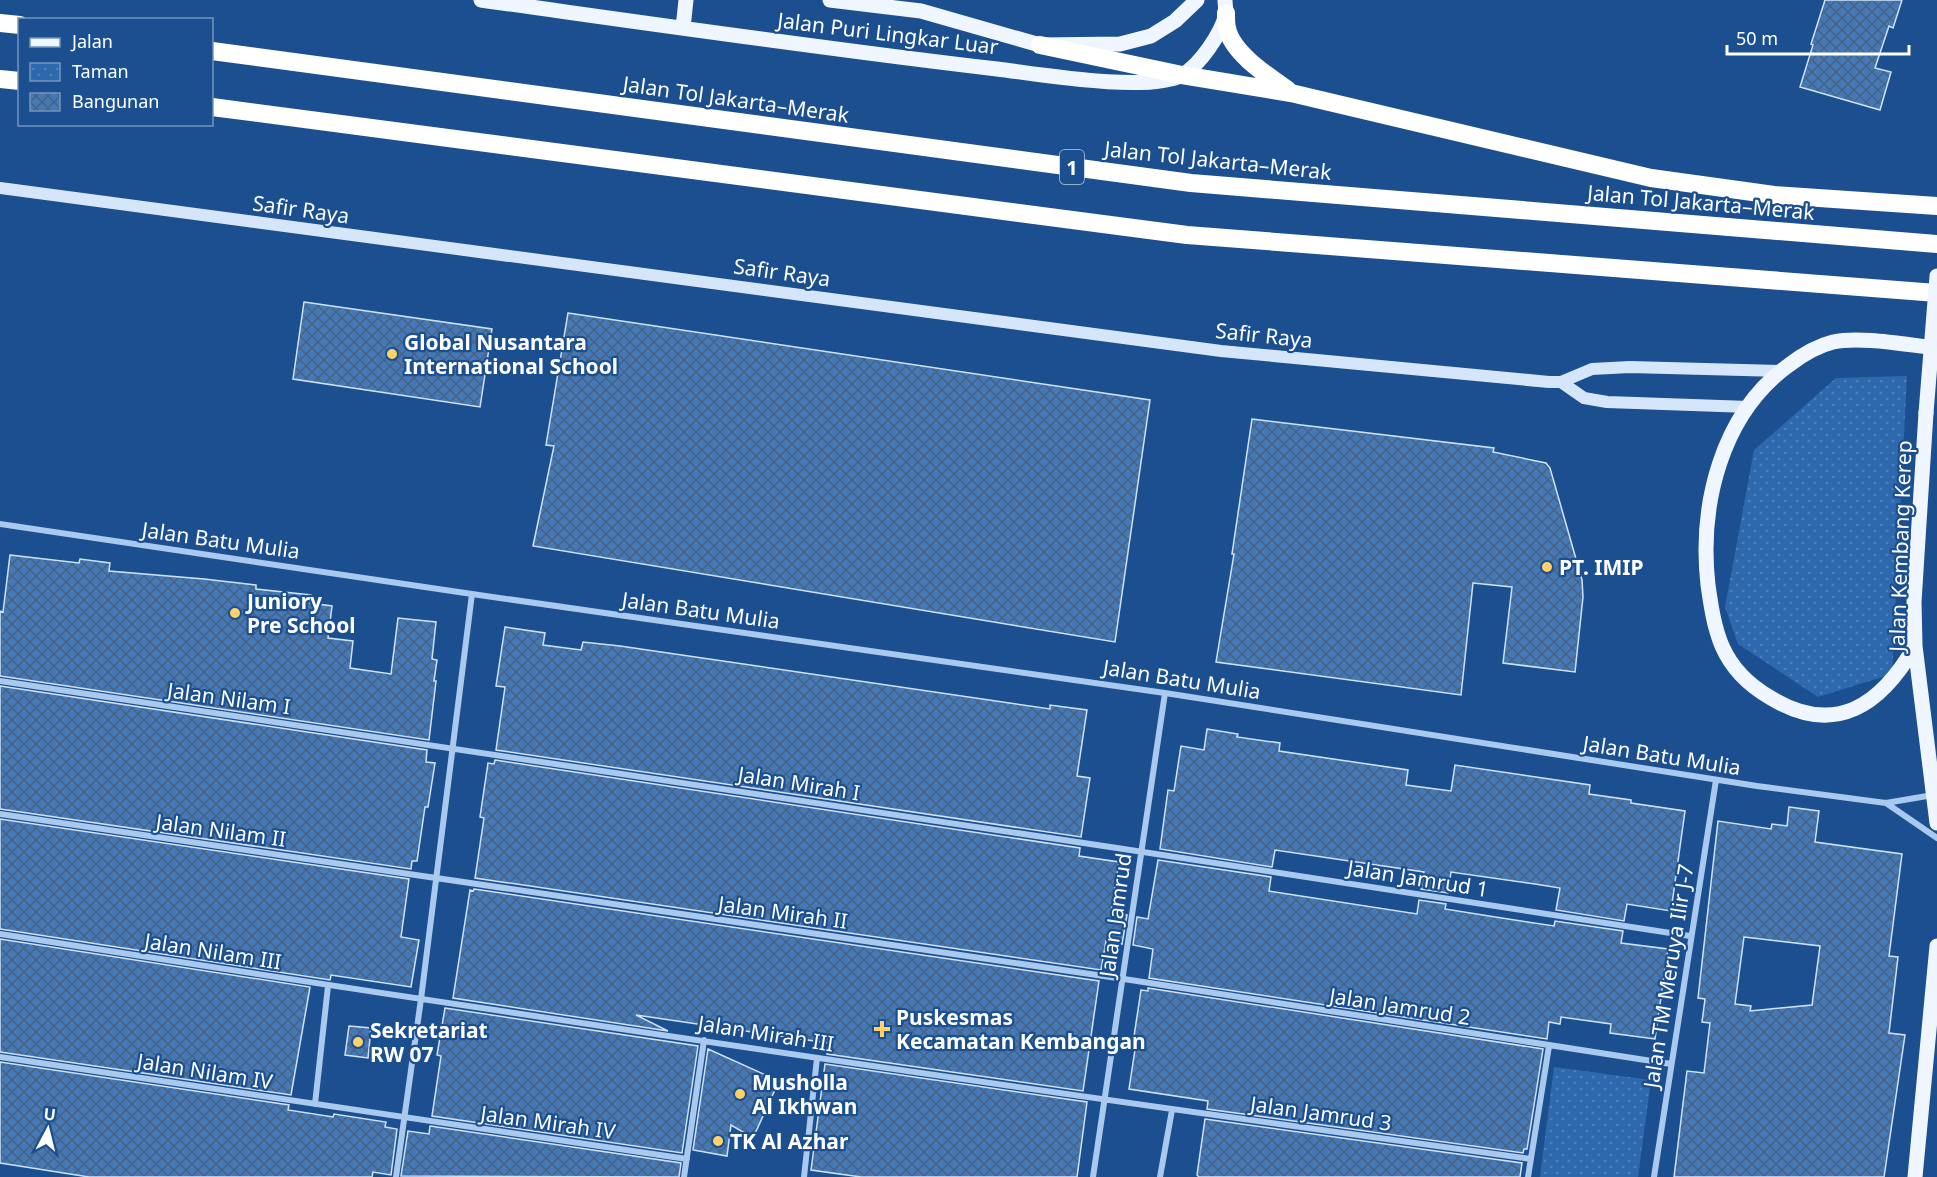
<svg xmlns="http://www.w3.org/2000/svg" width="1937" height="1177" font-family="'Noto Sans',sans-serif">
<defs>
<pattern id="park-dots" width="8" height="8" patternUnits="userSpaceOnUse" patternTransform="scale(1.5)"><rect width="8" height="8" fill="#2e69ad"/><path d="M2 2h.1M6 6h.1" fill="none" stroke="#4d80b9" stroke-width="1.8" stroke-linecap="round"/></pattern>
<pattern id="building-cross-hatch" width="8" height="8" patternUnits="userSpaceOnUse" patternTransform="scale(1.5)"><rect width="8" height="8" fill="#4478b7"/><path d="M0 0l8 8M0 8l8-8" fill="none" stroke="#486282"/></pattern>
</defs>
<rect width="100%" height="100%" fill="#1b4f8f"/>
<path fill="url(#park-dots)" d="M 1907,376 L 1892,674 L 1818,697 L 1738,644 L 1725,607 L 1754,450 L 1836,378 Z
M 1554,1067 L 1651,1080 L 1638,1177 L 1540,1177 Z"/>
<path fill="url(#building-cross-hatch)" stroke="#cfe3fa" stroke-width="1.5" fill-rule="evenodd" d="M 1825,0 L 1902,0 L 1893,28 L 1889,26 L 1875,68 L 1891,72 L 1880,110 L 1800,87 L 1813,45 L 1811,44 Z
M 304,302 L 492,329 L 480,407 L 293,379 Z
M 568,313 L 1150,400 L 1115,642 L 533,546 L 554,446 L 546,445 Z
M 1252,419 L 1494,448 L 1493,452 L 1546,463 L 1550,468 L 1582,580 L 1583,597 L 1575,672 L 1503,663 L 1512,587 L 1473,583 L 1461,695 L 1216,662 L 1234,554 L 1232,554 Z
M 10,555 L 79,563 L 80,559 L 110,563 L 109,571 L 204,579 L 256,585 L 256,589 L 311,595 L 310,603 L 332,606 L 328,638 L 353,641 L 350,668 L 391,674 L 398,618 L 436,622 L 432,659 L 437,660 L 434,681 L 436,681 L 429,740 L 0,676 L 0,611 L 3,612 Z
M 505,627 L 545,633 L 543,645 L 581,650 L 583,642 L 620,646 L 1050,709 L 1050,705 L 1087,710 L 1077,776 L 1090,778 L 1081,837 L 496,750 L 505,687 L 496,686 Z
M 0,686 L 427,750 L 426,762 L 435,763 L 428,807 L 425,807 L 417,861 L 412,861 L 411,869 L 0,809 Z
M 1207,729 L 1238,734 L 1237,737 L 1280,743 L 1279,751 L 1408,770 L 1406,785 L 1451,791 L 1455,765 L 1590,785 L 1589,794 L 1631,800 L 1631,803 L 1685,811 L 1671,911 L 1627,904 L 1624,921 L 1556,910 L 1560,888 L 1535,884 L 1451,872 L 1448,893 L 1421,889 L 1424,872 L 1275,850 L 1272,867 L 1160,849 L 1168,790 L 1174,791 L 1181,746 L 1204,750 Z
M 495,760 L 1080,848 L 1079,856 L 1119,862 L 1111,913 L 1127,915 L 1122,944 L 1106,941 L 1101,970 L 475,878 L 484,818 L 480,817 L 488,763 L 494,764 Z
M 1789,807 L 1819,811 L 1815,842 L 1902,854 L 1889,956 L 1898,957 L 1889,1033 L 1905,1035 L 1884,1177 L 1674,1177 L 1687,1071 L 1704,1073 L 1710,1023 L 1702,1022 L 1705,999 L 1698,998 L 1718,821 L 1771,829 L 1772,824 L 1787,826 ZM 1744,937 L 1820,946 L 1812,1005 L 1750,1011 L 1751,1006 L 1735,1004 Z
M 0,819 L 409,879 L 401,937 L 419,940 L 411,987 L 331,975 L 330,980 L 0,929 Z
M 1158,860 L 1271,877 L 1269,891 L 1417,914 L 1419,900 L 1446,904 L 1445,909 L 1489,916 L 1554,926 L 1555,921 L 1623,931 L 1621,943 L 1668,949 L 1655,1039 L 1610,1033 L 1611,1024 L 1561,1017 L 1560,1024 L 1549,1022 L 1547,1039 L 1149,978 L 1153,949 L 1133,945 L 1137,917 L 1148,919 Z
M 474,889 L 1099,981 L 1083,1091 L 827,1054 L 828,1043 L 636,1015 L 668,1031 L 453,998 L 470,890 L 473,891 Z
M 0,939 L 310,987 L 291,1095 L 0,1052 Z
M 1148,988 L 1543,1049 L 1527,1149 L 1524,1149 L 1523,1153 L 1207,1109 L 1208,1101 L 1129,1089 L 1136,1043 L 1133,1043 L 1141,990 L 1148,991 Z
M 445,1008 L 698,1046 L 682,1153 L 432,1116 L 441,1056 L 437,1055 Z
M 349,1026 L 371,1028 L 368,1058 L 345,1055 Z
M 708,1049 L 779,1081 L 753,1138 L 731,1125 L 727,1156 L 693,1150 Z
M 0,1062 L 289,1105 L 288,1110 L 333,1117 L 334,1114 L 386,1122 L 385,1127 L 397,1129 L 391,1175 L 373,1172 L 372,1177 L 89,1177 L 0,1163 Z
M 825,1064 L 1087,1102 L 1077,1177 L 861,1177 L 811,1170 Z
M 1205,1119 L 1522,1163 L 1520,1177 L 1199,1177 L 1197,1175 Z
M 430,1126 L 681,1163 L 679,1177 L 401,1176 L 408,1131 L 429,1134 Z"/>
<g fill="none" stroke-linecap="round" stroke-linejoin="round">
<path stroke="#a9c9ee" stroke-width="6" d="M 0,524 L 472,594 L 1165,693 L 1757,786 L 1886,803 L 1933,795
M 0,681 L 1117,848 L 1690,936
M 1886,803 L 1937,838
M 0,814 L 1124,979 L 1671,1064
M 0,934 C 510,1014 1020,1089 1531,1159
M 0,1057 L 687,1159
M 315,1104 L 328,986
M 396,1177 L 421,999 L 472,594
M 684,1177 L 704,1040
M 804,1177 L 817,1058
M 1093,1177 L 1165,693
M 1160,1177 L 1172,1110
M 1528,1177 L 1549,1046
M 1654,1177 L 1716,780"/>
<path stroke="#d6e6fa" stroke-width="12" d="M 0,188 L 1221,351 L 1549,382 L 1561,382 L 1592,369 L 1630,367 L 1781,371
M 1561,382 L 1584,398 L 1607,402 L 1749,407"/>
<path stroke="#f0f6ff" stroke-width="15" d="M 481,0 C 653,24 825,49 997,69 C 1038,74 1147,93 1182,75 C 1200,65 1221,34 1226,14 C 1226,10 1225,4 1225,0
M 830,0 L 921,11 L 1040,45 L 1120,44 L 1151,36 L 1175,21 L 1197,0
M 683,28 L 686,0
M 1926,413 L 1914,602 L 1915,646 L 1937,823
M 1915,646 C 1881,705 1836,737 1771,698 C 1750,686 1732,669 1722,646 C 1714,627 1711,606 1708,585 C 1699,505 1721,414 1789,365 C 1802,355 1817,346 1833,342 C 1861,336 1907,345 1937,348
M 1915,1177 L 1937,946"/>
<path stroke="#fff" stroke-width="18" d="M 1226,13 C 1226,18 1226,24 1227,28 C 1232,53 1268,76 1288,90
M 0,23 L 20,25
M 1040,45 L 1182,75 L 1291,93 L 1651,178 L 1774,195 L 1937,206
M 212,51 L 1191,183 L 1937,244
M 0,79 L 20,81
M 212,107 L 1187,235 L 1937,293"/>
<path stroke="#f0f6ff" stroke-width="15" d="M 1926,413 L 1937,276"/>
</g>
<g fill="#ffd166" stroke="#1b4f8f" stroke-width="2">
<circle cx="392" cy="354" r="6"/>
<circle cx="1547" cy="567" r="6"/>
<circle cx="235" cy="613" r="6"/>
<path d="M879 1020h6v6h6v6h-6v6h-6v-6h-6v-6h6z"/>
<circle cx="358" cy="1042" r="6"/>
<circle cx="740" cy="1094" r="6"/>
<circle cx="718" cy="1141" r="6"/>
</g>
<g text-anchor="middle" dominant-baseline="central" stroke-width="4.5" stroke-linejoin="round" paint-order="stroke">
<rect fill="#1b4f8f" stroke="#bbcadd" stroke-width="1.5" x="1060" y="150" width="24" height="34" rx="4.5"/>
<g font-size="20" font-weight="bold" fill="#fff">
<text x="1072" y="167">1</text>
</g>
<g font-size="21" fill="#fff" stroke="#1b4f8f">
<text transform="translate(888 33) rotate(7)">Jalan Puri Lingkar Luar</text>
<text transform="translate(736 99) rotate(8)">Jalan Tol Jakarta–Merak</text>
<text transform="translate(1218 160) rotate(6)">Jalan Tol Jakarta–Merak</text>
<text transform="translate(1701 202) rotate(5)">Jalan Tol Jakarta–Merak</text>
<text transform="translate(301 209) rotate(8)">Safir Raya</text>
<text transform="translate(782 272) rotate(8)">Safir Raya</text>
<text transform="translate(1264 335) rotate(6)">Safir Raya</text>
<text transform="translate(221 540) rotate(8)">Jalan Batu Mulia</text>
<text transform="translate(1900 546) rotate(-88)">Jalan Kembang Kerep</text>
<text transform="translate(701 610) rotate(8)">Jalan Batu Mulia</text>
<text transform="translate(1182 679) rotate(9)">Jalan Batu Mulia</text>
<text transform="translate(229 698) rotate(8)">Jalan Nilam I</text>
<text transform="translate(1662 755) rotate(9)">Jalan Batu Mulia</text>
<text transform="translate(799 783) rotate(9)">Jalan Mirah I</text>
<text transform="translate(221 830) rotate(8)">Jalan Nilam II</text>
<text transform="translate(1418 878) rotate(9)">Jalan Jamrud 1</text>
<text transform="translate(783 912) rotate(8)">Jalan Mirah II</text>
<text transform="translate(1115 915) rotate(-82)">Jalan Jamrud</text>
<text transform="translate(213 951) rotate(9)">Jalan Nilam III</text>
<text transform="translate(1668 976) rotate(-81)">Jalan TM Meruya Ilir J-7</text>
<text transform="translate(1400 1006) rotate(9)">Jalan Jamrud 2</text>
<text transform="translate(766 1033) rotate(9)">Jalan Mirah III</text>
<text transform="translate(205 1071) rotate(9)">Jalan Nilam IV</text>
<text transform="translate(1321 1113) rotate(8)">Jalan Jamrud 3</text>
<text transform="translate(548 1122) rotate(8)">Jalan Mirah IV</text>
</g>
<g font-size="21" font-weight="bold" fill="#fff" stroke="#1b4f8f" text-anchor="start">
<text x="404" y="342">Global Nusantara<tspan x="404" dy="24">International School</tspan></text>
<text x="1559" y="567">PT. IMIP</text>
<text x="247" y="601">Juniory<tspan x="247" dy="24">Pre School</tspan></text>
<text x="896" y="1017">Puskesmas<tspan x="896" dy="24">Kecamatan Kembangan</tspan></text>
<text x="370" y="1030">Sekretariat<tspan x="370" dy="24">RW 07</tspan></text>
<text x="752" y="1082">Musholla<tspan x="752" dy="24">Al Ikhwan</tspan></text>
<text x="730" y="1141">TK Al Azhar</text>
</g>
</g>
<rect x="18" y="18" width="195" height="108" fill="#1b4f8f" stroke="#7695bc" stroke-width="1.5"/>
<rect x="30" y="38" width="30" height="9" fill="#f0f6ff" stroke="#7695bc" stroke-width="1.5"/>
<text x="72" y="48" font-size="18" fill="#ffffff">Jalan</text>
<rect x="30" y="63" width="30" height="18" fill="url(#park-dots)" stroke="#7695bc" stroke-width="1.5"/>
<text x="72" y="78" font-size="18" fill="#ffffff">Taman</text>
<rect x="30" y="93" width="30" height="18" fill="url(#building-cross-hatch)" stroke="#7695bc" stroke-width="1.5"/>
<text x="72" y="108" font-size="18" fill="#ffffff">Bangunan</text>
<g transform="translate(48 1129) rotate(7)" stroke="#1b4f8f" stroke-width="4.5" paint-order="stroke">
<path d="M0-4.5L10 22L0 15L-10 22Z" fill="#ffffff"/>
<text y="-9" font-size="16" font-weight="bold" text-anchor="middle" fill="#ffffff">U</text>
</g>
<path d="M1727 45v9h182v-9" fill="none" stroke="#ffffff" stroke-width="3"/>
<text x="1736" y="45" font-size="18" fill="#ffffff" stroke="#1b4f8f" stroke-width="4.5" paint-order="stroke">50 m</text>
</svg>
